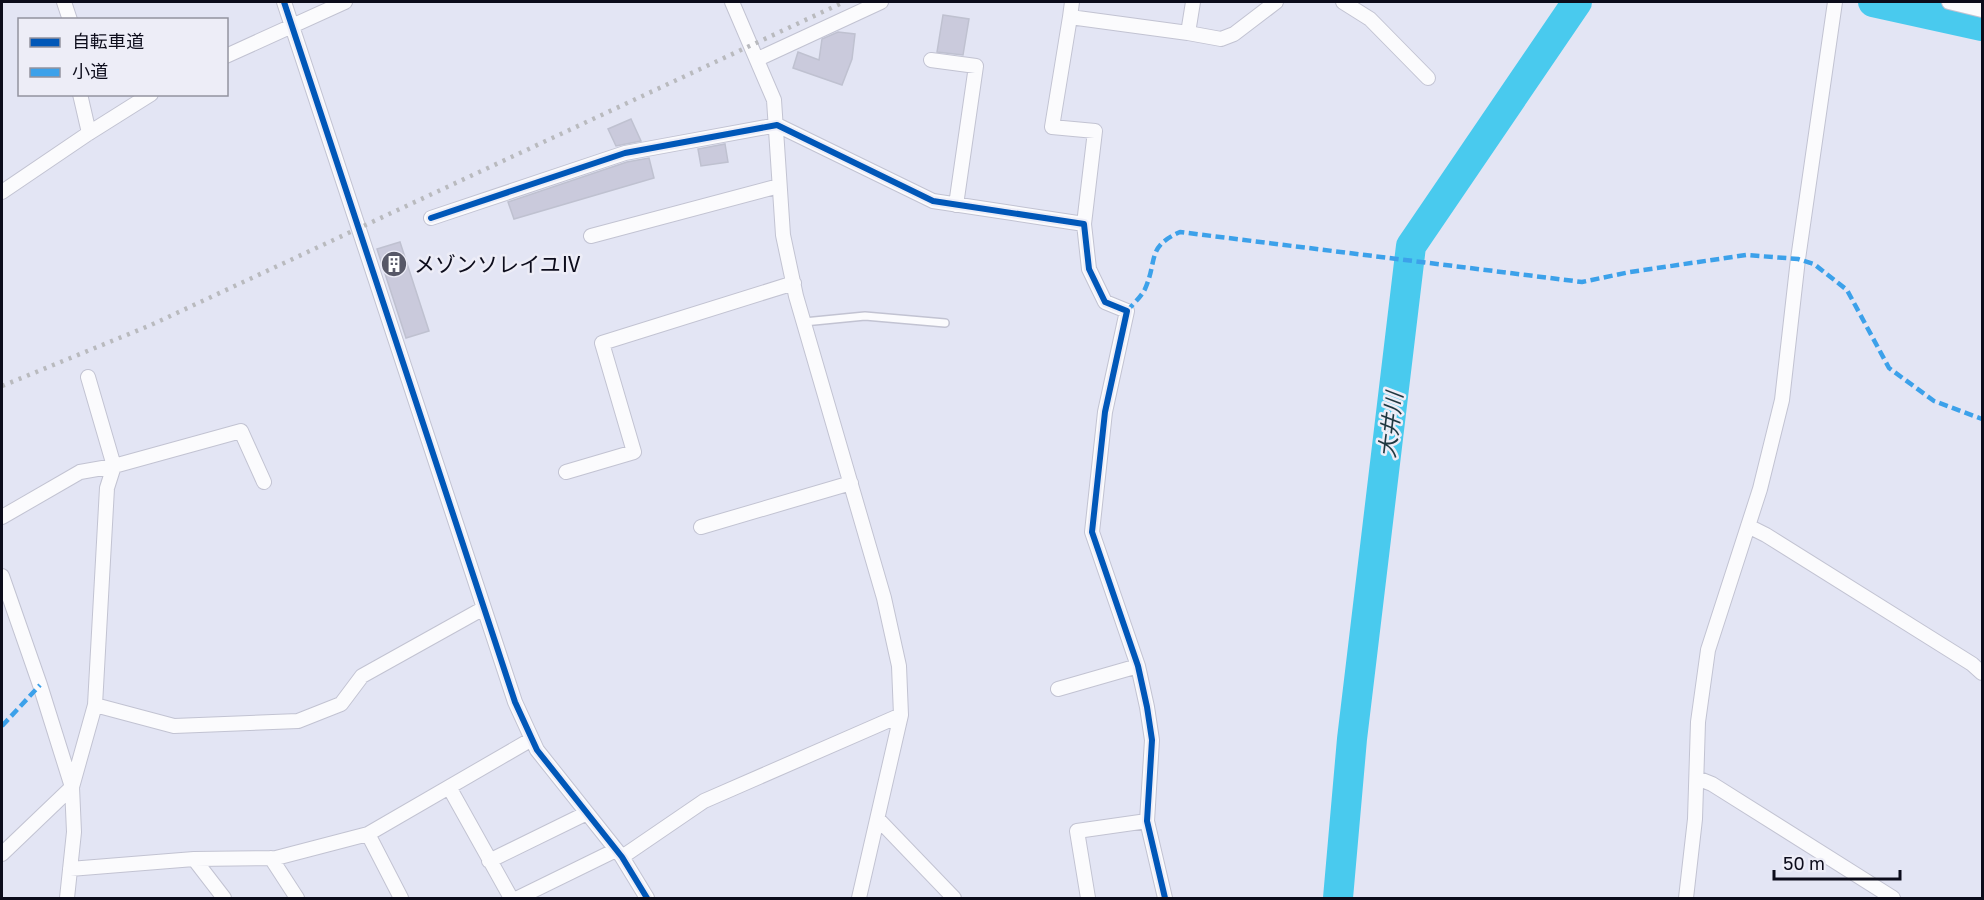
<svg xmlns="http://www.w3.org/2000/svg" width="1984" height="900" font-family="'Golos Text','Noto Sans JP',sans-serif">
<rect width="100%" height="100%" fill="#e3e5f4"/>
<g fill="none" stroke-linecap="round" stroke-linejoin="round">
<path stroke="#49caee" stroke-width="30" d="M 1873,2 L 1982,26
M 1338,898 L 1352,739 L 1411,246 L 1577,2"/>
</g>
<path fill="#cacadc" stroke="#bfc1d0" stroke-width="1.5" d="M 943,15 L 969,19 L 963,55 L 937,52 Z
M 838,32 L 855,34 L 852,59 L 842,85 L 793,68 L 798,52 L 819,60 L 822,39 Z
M 631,119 L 641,141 L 616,146 L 608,129 Z
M 725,144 L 728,162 L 701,166 L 698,149 Z
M 649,158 L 654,178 L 514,219 L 508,202 L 627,162 Z
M 400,242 L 429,331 L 406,338 L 377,249 Z"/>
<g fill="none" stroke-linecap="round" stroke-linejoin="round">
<g stroke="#c2c3d2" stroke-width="10">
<path id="service" d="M 804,322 L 865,316 L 945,323"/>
</g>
<g stroke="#c2c3d2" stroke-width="16">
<path id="minor" d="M 64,2 L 70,20
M 284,2 L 515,702 L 537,750 L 622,857 L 647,898
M 732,2 L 774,100 L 783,235 L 796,296 L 884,598 L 899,666 L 901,715 L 859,898
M 1072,2 L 1070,17 L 1188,33 L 1193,2
M 1343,2 L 1370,19 L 1428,78
M 1949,2 L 1982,10
M 1070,17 L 1052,127 L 1095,131 L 1084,224
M 1188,33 L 1221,39 L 1234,34 L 1276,2
M 226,56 L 345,2
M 758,59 L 881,2
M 931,60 L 976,66 L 956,205
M 80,94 L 89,133
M 2,192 L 89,133 L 151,94
M 431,218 L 625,153 L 777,125 L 933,201 L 1084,224 L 1089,269 L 1105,302 L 1127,311 L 1105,412 L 1092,532 L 1138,666 L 1147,707 L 1152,740 L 1147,821 L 1165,898
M 591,236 L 779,186
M 566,472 L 634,452 L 602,343 L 794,283
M 2,517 L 80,472 L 114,466 L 241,431 L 264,482
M 1748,526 L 1766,535 L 1972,664 L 1982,673
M 701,527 L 851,483
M 2,576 L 40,685 L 72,787 L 74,832 L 67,898
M 1058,689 L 1138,666
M 95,705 L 174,726 L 298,721 L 341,704 L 362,676 L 484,608
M 1697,778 L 1712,784 L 1893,898
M 449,787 L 511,898
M 878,819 L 954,898
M 368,834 L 401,898
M 2,854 L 72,787 L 95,705 L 107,488 L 114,466 L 88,377
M 622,857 L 704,801 L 901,715
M 271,858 L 297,898
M 194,859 L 276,858 L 368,834 L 532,739
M 489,861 L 587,813
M 70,869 L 194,859 L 224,898
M 518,898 L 616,850
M 1088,898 L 1077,831 L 1147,821
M 1686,898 L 1695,819 L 1698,722 L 1708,650 L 1760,489 L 1782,400 L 1798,259 L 1835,2"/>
</g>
<use href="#service" stroke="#fbfbfd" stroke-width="7"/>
<use href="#minor" stroke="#fbfbfd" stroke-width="14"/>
<path stroke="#b9babe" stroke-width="4.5" stroke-dasharray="3 6" stroke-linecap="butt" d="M 2,386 L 151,325 L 844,2"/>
<path stroke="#3ca1ea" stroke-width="4.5" stroke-dasharray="9 4.5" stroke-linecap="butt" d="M 1127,311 C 1133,304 1141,297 1145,289 C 1158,260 1146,247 1180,232 L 1582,282 L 1630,272 L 1746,255 L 1798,259 L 1814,264 L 1847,290 L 1889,368 L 1934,401 L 1982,419
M 2,726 L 40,685"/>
<g stroke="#ededf7" stroke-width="10">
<path id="cycleway" d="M 284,2 L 515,702 L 537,750 L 622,857 L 647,898
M 431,218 L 625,153 L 777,125 L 933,201 L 1084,224 L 1089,269 L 1105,302 L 1127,311 L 1105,412 L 1092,532 L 1138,666 L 1147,707 L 1152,740 L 1147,821 L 1165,898"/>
</g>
<use href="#cycleway" stroke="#0057b8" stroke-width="6"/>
</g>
<defs>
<g id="building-disc" transform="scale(1.35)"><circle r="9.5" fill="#575867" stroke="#ededf7"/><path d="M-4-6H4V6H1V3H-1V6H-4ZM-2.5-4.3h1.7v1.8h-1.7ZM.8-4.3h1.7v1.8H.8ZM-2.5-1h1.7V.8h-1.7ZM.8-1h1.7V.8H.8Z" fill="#fff"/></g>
</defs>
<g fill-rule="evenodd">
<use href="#building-disc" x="394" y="264"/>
</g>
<g text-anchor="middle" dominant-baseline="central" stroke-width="5" stroke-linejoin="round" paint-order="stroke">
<g font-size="21" fill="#0c0c1b" stroke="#ededf7" text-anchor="start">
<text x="414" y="264">メゾンソレイユⅣ</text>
</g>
<g font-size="22" font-style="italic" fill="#1f3740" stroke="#ededf7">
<text transform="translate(1390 425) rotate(-83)">大井川</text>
</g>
</g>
<rect width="1984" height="900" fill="none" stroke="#0c0c1b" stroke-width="6"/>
<rect x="18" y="18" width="210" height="78" fill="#ededf7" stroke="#93939f" stroke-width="1.5"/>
<rect x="30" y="38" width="30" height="9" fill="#0057b8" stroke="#93939f" stroke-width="1.5"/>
<text x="72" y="48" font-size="18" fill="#0c0c1b">自転車道</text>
<rect x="30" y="68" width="30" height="9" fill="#3ca1ea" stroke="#93939f" stroke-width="1.5"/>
<text x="72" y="78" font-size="18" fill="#0c0c1b">小道</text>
<path d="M1774 870v9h126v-9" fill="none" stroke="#0c0c1b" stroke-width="3"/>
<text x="1783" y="870" font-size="18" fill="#0c0c1b" stroke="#ededf7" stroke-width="4.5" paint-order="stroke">50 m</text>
</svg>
